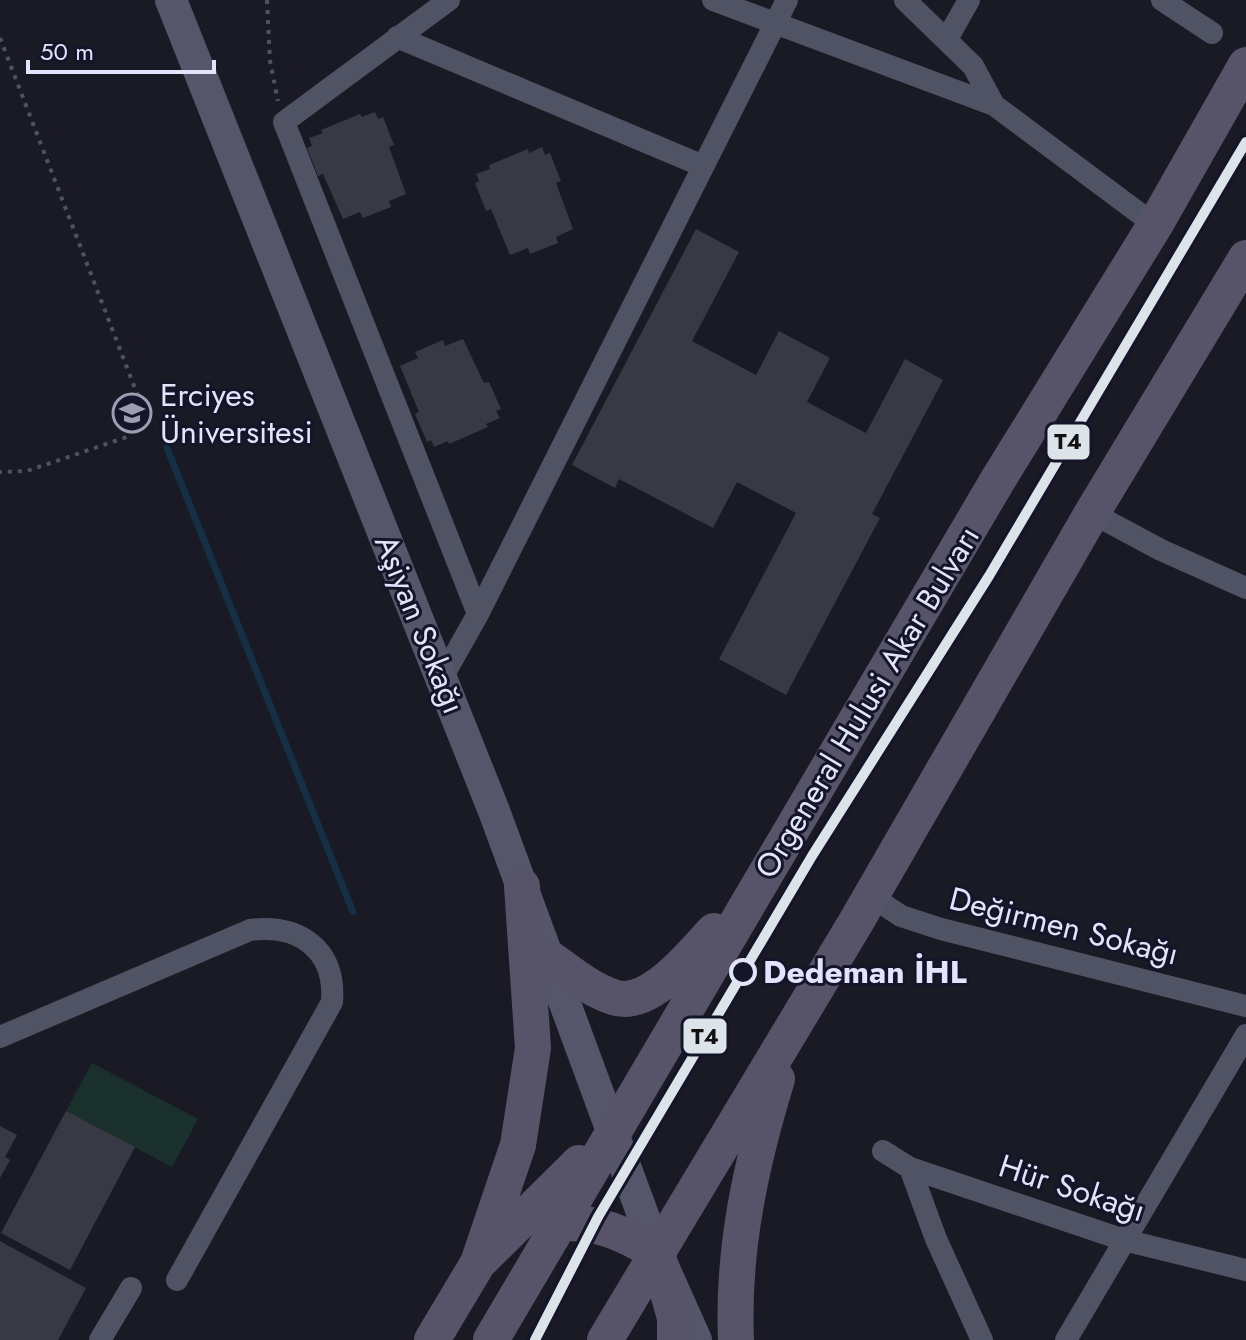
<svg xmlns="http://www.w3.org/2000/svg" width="1246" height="1340" font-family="Jost,sans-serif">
<rect width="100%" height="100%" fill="#1a1a25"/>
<path fill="#19302c" d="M 92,1063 L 198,1119 L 172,1167 L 66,1111 Z"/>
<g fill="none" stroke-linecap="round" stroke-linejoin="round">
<path stroke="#152f45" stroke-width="7" d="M 167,448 L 353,912"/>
</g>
<path fill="#393946" d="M 375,112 L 378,119 L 383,117 L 394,145 L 389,147 L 406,194 L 389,201 L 391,207 L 363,218 L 360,212 L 343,219 L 323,174 L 318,176 L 307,148 L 312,146 L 309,138 L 323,133 L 321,130 L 360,114 L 362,117 Z
M 542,147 L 545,155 L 550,153 L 561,181 L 556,183 L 573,229 L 556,237 L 558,243 L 530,254 L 528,248 L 510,255 L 491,209 L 486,211 L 475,183 L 479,181 L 476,174 L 490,169 L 489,165 L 528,149 L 529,153 Z
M 696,229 L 739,252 L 692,341 L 756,375 L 779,331 L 830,358 L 807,402 L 866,433 L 905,359 L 943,380 L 872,514 L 880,518 L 786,695 L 719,659 L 796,513 L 737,482 L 713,528 L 619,479 L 615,488 L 572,465 Z
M 463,339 L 484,383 L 489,382 L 501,409 L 496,411 L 500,418 L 486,424 L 488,427 L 449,444 L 448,441 L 434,447 L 431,440 L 427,442 L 415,414 L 419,412 L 400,366 L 418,358 L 415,352 L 443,340 L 445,346 Z
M 66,1111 L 135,1147 L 70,1270 L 1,1233 Z
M 0,1126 L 17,1135 L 5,1157 L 10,1160 L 0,1178 Z
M 0,1241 L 86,1288 L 58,1340 L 0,1340 Z"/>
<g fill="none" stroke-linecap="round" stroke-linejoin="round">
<path stroke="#49565e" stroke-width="4" stroke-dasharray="4 6" stroke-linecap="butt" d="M 267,0 L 270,61 L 278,101
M 0,38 L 141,404 C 142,419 137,430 124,438 L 27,471 L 0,472"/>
<path stroke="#505364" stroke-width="22" d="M 449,0 L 284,122 L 478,614
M 713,0 L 994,105 L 1155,225
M 905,0 L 973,66 L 994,105
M 1162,0 L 1212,33
M 397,37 L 703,166
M 947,39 L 969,0
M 1092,513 L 1161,550 L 1246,588
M 442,678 L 478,614 L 787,0
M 871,896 L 901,916 L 941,929 L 1246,1006
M 0,1037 L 250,930 C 299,924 336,949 332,1002 L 177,1280
M 883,1151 L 910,1168 L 1124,1240 L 1246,1270
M 910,1168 L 936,1239 L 982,1340
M 100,1340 L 131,1288
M 1066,1340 L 1246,1035"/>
<path stroke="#555669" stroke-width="32" d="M 171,0 L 494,811 L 657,1253 L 696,1340"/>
<path stroke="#575469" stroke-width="36" d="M 548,957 C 568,971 589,989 613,997 C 649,1010 692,954 714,931
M 558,1224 C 597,1220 625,1234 657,1253 L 675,1318 L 675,1340
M 478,1263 L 518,1145 L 533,1048 L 522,886
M 432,1340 L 478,1263 L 579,1163
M 491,1340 L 999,478 L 1155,225 L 1246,65
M 605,1340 L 856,922 L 1092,513 L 1246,258
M 736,1340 C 732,1250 751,1164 777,1079"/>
<g stroke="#15152a" stroke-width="16">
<path id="tram-1" d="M 535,1340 L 598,1217 L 812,856 L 989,576 L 1246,142"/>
</g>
<use href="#tram-1" stroke="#dce3e9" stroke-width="10"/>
</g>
<defs>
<g id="university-ring" transform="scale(2)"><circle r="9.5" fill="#15152a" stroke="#9c9db0" stroke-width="1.5"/><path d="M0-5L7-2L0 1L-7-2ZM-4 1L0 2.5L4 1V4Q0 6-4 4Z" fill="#9c9db0"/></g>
</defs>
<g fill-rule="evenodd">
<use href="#university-ring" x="132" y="413"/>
</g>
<circle fill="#15152a" stroke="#e2e4fb" stroke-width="4" cx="743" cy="972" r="12"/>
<g text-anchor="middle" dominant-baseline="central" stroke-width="6" stroke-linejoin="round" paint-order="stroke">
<g font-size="32" fill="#e2e4fb" stroke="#15152a" text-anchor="start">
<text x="160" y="395">Erciyes<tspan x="160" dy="37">Üniversitesi</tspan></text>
</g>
<g font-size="32" fill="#e2e4fb" stroke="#15152a">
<text transform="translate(420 624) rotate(68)">Aşiyan Sokağı</text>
<text transform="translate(867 702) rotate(-59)">Orgeneral Hulusi Akar Bulvarı</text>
<text transform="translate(1064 926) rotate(14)">Değirmen Sokağı</text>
<text transform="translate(1072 1188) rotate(18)">Hür Sokağı</text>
</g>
<g font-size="32" font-weight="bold" fill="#e2e4fb" stroke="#15152a" text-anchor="start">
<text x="763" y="972">Dedeman İHL</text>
</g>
</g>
<g stroke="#15152a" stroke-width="3">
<rect x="1046" y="423" width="45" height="38" rx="8" fill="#dce3e9"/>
<rect x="682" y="1017" width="46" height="38" rx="8" fill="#dce3e9"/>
</g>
<g font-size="22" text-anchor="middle" font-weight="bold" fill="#111">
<text x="1068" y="449">T4</text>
<text x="705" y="1044">T4</text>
</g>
<path d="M28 60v12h186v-12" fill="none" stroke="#e2e4fb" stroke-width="4"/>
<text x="40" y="60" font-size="24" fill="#e2e4fb" stroke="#15152a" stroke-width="6" paint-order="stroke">50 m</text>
</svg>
